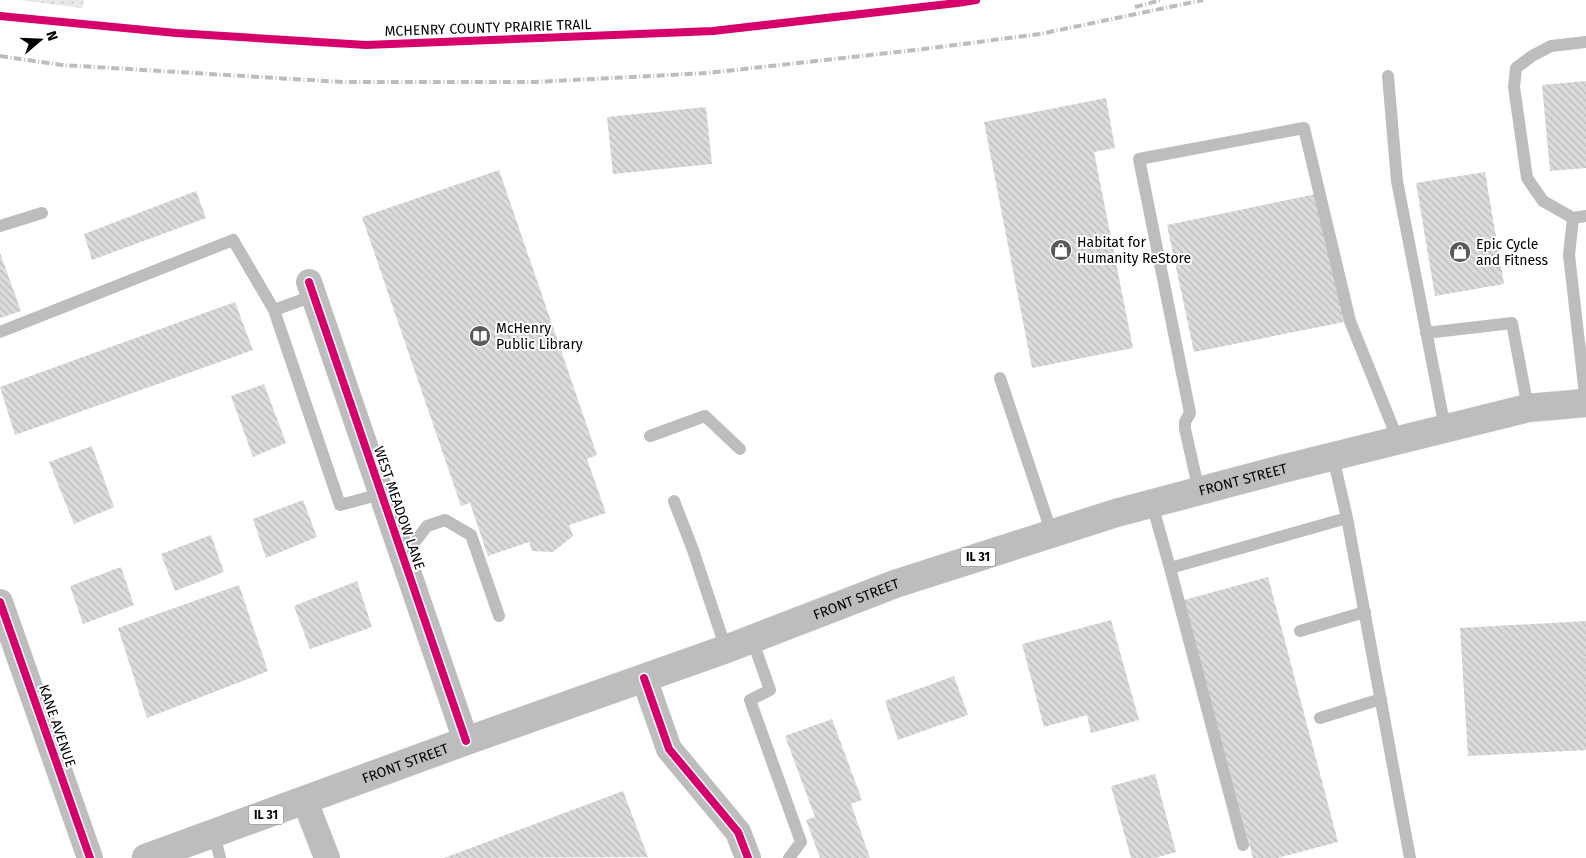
<svg xmlns="http://www.w3.org/2000/svg" width="1586" height="858" font-family="'Fira Sans',sans-serif">
<defs>
<pattern id="grass-dots" width="8" height="8" patternUnits="userSpaceOnUse" patternTransform="scale(1.25)"><rect width="8" height="8" fill="#e8e8e8"/><path d="M2 2h.1M6 6h.1" fill="none" stroke="#c5c5c5" stroke-width="1.8" stroke-linecap="round"/></pattern>
<pattern id="building-back-hatch" width="6" height="6" patternUnits="userSpaceOnUse" patternTransform="scale(1.25)"><rect width="6" height="6" fill="#dbdbdb"/><path d="M-1 5l2 2M0 0l6 6M5-1l2 2" fill="none" stroke="#bababa"/></pattern>
</defs>
<rect width="100%" height="100%" fill="#fff"/>
<path fill="url(#grass-dots)" d="M 19,0 L 84,0 L 82,8 Z"/>
<path fill="url(#building-back-hatch)" d="M 1586,81 L 1586,168 L 1550,171 L 1542,85 Z
M 1106,98 L 1115,148 L 1094,152 L 1133,348 L 1032,368 L 984,122 Z
M 706,107 L 712,164 L 613,174 L 607,117 Z
M 499,170 L 597,455 L 587,459 L 606,513 L 569,525 L 573,536 L 553,552 L 532,551 L 529,542 L 488,556 L 470,503 L 461,506 L 362,217 Z
M 1485,172 L 1504,284 L 1435,296 L 1416,183 Z
M 196,191 L 206,218 L 92,260 L 84,234 Z
M 1316,194 L 1344,322 L 1194,352 L 1167,225 Z
M 0,253 L 21,311 L 0,318 Z
M 235,302 L 253,350 L 15,435 L 0,387 Z
M 264,384 L 286,443 L 253,457 L 231,396 Z
M 92,446 L 114,507 L 74,524 L 49,462 Z
M 303,500 L 317,537 L 266,558 L 253,519 Z
M 211,535 L 224,572 L 175,591 L 161,554 Z
M 121,567 L 134,605 L 83,624 L 70,586 Z
M 1268,577 L 1338,842 L 1277,858 L 1253,858 L 1184,600 Z
M 357,581 L 372,627 L 310,649 L 294,606 Z
M 239,585 L 268,671 L 147,718 L 118,628 Z
M 1111,620 L 1139,720 L 1091,733 L 1087,715 L 1044,727 L 1022,644 Z
M 1586,621 L 1586,750 L 1468,756 L 1460,628 Z
M 954,676 L 968,715 L 898,740 L 885,701 Z
M 832,719 L 862,800 L 851,804 L 870,858 L 820,858 L 806,820 L 815,817 L 785,736 Z
M 1155,774 L 1176,852 L 1155,858 L 1131,858 L 1111,786 Z
M 623,791 L 648,857 L 444,858 Z"/>
<g fill="none" stroke-linecap="round" stroke-linejoin="round">
<g stroke="#dbdbdb" stroke-width="29">
<g id="primary">
<path id="s1" d="M 146,858 L 466,741 L 726,649 L 895,584 L 1116,513 L 1286,468 L 1528,408 L 1586,403"/>
</g>
</g>
<path stroke="#bdbdbd" stroke-width="12" d="M 1388,76 L 1397,181 L 1445,428
M 1573,218 L 1543,201 L 1527,178 L 1514,87 L 1516,68 L 1532,56 L 1551,46 L 1586,42
M 0,226 L 42,213
M 313,296 L 274,310 L 340,505 L 381,494
M 0,332 L 233,240 L 274,310
M 1426,333 L 1512,323 L 1528,408
M 1000,378 L 1052,534
M 1586,403 L 1569,255 L 1573,218 L 1586,216
M 650,436 L 705,416 L 740,449
M 1199,491 L 1185,429 L 1185,422 L 1190,413 L 1139,159 L 1304,128 L 1350,321 L 1398,440
M 674,501 L 693,550 L 726,649
M 1152,504 L 1170,568 L 1347,518 L 1333,457
M 1347,518 L 1410,858
M 403,558 L 427,526 L 445,520 L 471,535 L 499,616
M 1170,568 L 1243,845
M 1300,631 L 1365,612
M 752,639 L 770,690 L 750,700 L 801,842 L 789,858
M 1320,718 L 1381,699
M 214,834 L 220,858"/>
<path stroke="#bdbdbd" stroke-width="26" d="M 309,282 L 466,741
M 0,602 L 90,858
M 644,678 L 669,749 L 738,832 L 748,858
M 305,801 L 327,858"/>
<use href="#primary" stroke="#bdbdbd" stroke-width="28"/>
<path stroke="#bdbdbd" stroke-width="4" stroke-dasharray="8 2.5 1 2.5" stroke-linecap="butt" d="M 1135,7 L 1161,0
M 0,56 L 62,65 L 342,82 L 535,82 L 708,73 L 924,49 L 1040,34 L 1203,0"/>
<g stroke="#fff" stroke-width="11">
<path id="cycleway" d="M 0,16 L 176,33 L 366,45 L 713,31 L 957,3 L 976,0
M 309,282 L 466,741
M 0,602 L 90,858
M 644,678 L 669,749 L 738,832 L 748,858"/>
</g>
<use href="#cycleway" stroke="#d6006c" stroke-width="8"/>
</g>
<defs>
<g id="shop-disc" transform="scale(1.125)"><circle r="9.5" fill="#595959" stroke="#fff"/><path d="M-5-2.5h2.3a2.7 3.5 0 0 1 5.4 0H5L5.5 6h-11ZM-1.5-2.5h3a1.5 2.3 0 0 0-3 0Z" fill="#fff"/></g>
<g id="library-disc" transform="scale(1.125)"><circle r="9.5" fill="#595959" stroke="#fff"/><path d="M-6-4Q-3-5.5-.7-3.5V5Q-3 3-6 4ZM6-4Q3-5.5 .7-3.5V5Q3 3 6 4Z" fill="#fff"/></g>
</defs>
<g fill-rule="evenodd">
<use href="#shop-disc" x="1061" y="250"/>
<use href="#shop-disc" x="1460" y="252"/>
<use href="#library-disc" x="480" y="336"/>
</g>
<g text-anchor="middle" dominant-baseline="central" stroke-width="4" stroke-linejoin="round" paint-order="stroke">
<g fill="#fff" stroke="#4c4c4c" stroke-width="1">
<rect x="960.5" y="547.5" width="35" height="19" rx="4"/>
<rect x="248.5" y="805.5" width="35" height="19" rx="4"/>
</g>
<g font-size="12" font-weight="bold" fill="#000">
<text x="978" y="557">IL 31</text>
<text x="266" y="815">IL 31</text>
</g>
<g font-size="14" fill="#000" stroke="#fff">
<text transform="translate(488 28) rotate(-2)">MCHENRY COUNTY PRAIRIE TRAIL</text>
<text stroke="none"><textPath href="#s1" startOffset="1161">FRONT STREET</textPath></text>
<text transform="translate(399 508) rotate(71)">WEST MEADOW LANE</text>
<text stroke="none"><textPath href="#s1" startOffset="756">FRONT STREET</textPath></text>
<text transform="translate(57 726) rotate(71)">KANE AVENUE</text>
<text stroke="none"><textPath href="#s1" startOffset="276">FRONT STREET</textPath></text>
</g>
<g font-size="14" fill="#000" stroke="#fff" text-anchor="start">
<text x="1077" y="242">Habitat for<tspan x="1077" dy="16">Humanity ReStore</tspan></text>
<text x="1476" y="244">Epic Cycle<tspan x="1476" dy="16">and Fitness</tspan></text>
<text x="496" y="328">McHenry<tspan x="496" dy="16">Public Library</tspan></text>
</g>
</g>
<g transform="translate(40 40) rotate(71)" stroke="#ffffff" stroke-width="4" paint-order="stroke">
<path d="M0-4L9 19L0 12L-9 19Z" fill="#000000"/>
<text y="-8" font-size="14" font-weight="bold" text-anchor="middle" fill="#000000">N</text>
</g>
</svg>
